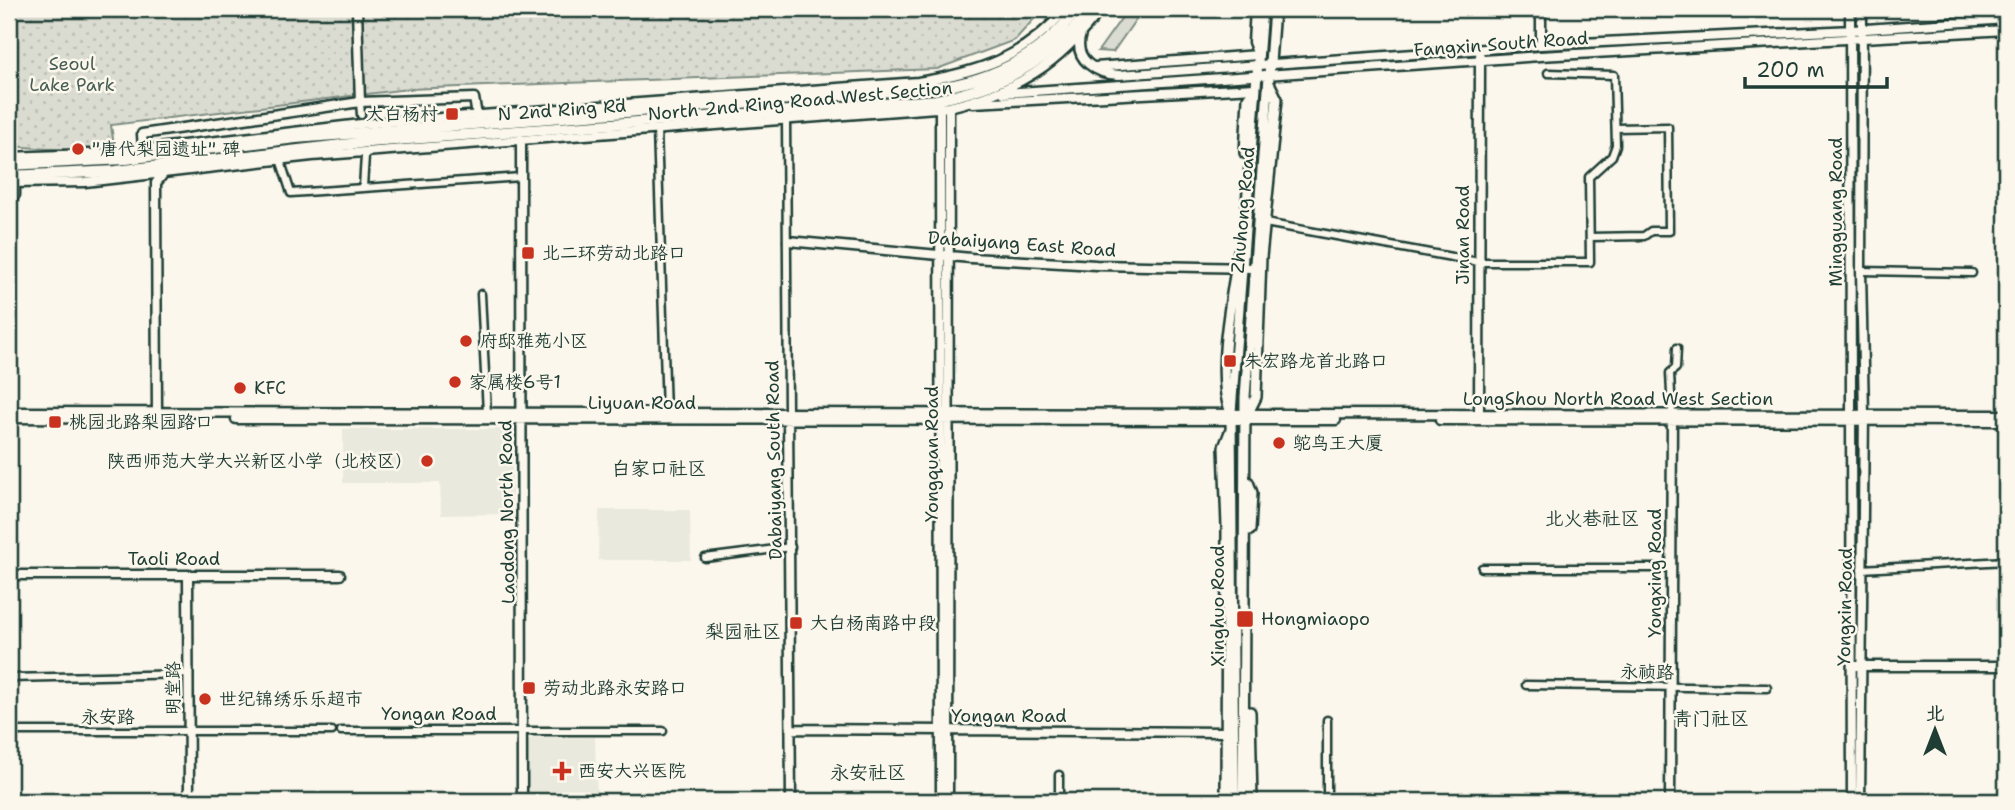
<svg xmlns="http://www.w3.org/2000/svg" width="2015" height="810" font-family="'Shantell Sans','LXGW WenKai TC',sans-serif">
<defs>
<pattern id="forest-firs" width="22" height="20" patternUnits="userSpaceOnUse" patternTransform="scale(1.75)"><rect width="22" height="20" fill="#dbdcd1"/><path d="M5 1l3.5 6h-7zM16 11l3.5 6h-7z" fill="#bcbeb4"/></pattern>
<pattern id="park-dots" width="8" height="8" patternUnits="userSpaceOnUse" patternTransform="scale(1.75)"><rect width="8" height="8" fill="#dbdcd1"/><path d="M2 2h.1M6 6h.1" fill="none" stroke="#bcbeb4" stroke-width="1.8" stroke-linecap="round"/></pattern>
</defs>
<rect width="100%" height="100%" fill="#fbf7ec"/>
<filter id="ink" filterUnits="userSpaceOnUse"><feTurbulence type="fractalNoise" baseFrequency=".0143" numOctaves="2"/><feDisplacementMap in="SourceGraphic" scale="14" xChannelSelector="R" yChannelSelector="G"/><feConvolveMatrix kernelMatrix="1 2 1 2 8 2 1 2 1" color-interpolation-filters="sRGB"/></filter>
<g filter="url(#ink)">
<path fill="#eae9de" d="M 343,429 L 500,429 L 512,440 L 512,514 L 441,515 L 440,483 L 343,483 Z
M 599,510 L 690,510 L 691,560 L 598,560 Z
M 595,737 L 597,801 L 528,801 L 528,741 L 531,738 Z"/>
<path fill="url(#forest-firs)" stroke="#7d8c82" stroke-width="2" d="M 1128,9 L 1143,9 L 1113,52 L 1098,51 Z"/>
<path fill="url(#park-dots)" stroke="#7d8c82" stroke-width="2" d="M 9,9 L 1043,9 L 1015,40 L 937,69 L 408,89 L 111,125 L 115,153 L 9,146 Z"/>
<g fill="none" stroke-linecap="round" stroke-linejoin="round">
<g stroke="#1f3d34" stroke-width="11">
<path id="street" d="M 360,102 L 361,115
M 786,119 L 788,412
M 657,129 L 666,412
M 279,156 L 291,193 L 521,177
M 363,187 L 365,156
M 9,203 L 16,195 L 16,183
M 1265,223 L 1479,262 L 1590,262 L 1589,177 L 1612,156 L 1616,145 L 1614,75 L 1548,73
M 1590,237 L 1644,236 L 1651,231 L 1669,231 L 1668,127 L 1616,128
M 1861,271 L 1972,273
M 481,294 L 487,413
M 1672,414 L 1670,373 L 1676,368 L 1677,348
M 705,558 L 791,547
M 1482,568 L 1671,568
M 1861,569 L 2006,561
M 9,678 L 189,674
M 1526,685 L 1767,688
M 9,731 L 332,731
M 341,731 L 663,731
M 1059,775 L 1059,801
M 1327,801 L 1327,720"/>
</g>
<g stroke="#1f3d34" stroke-width="13">
<path id="secondary" d="M 357,9 L 360,102
M 1541,9 L 1541,45
M 1850,9 L 1852,801
M 1081,34 C 1072,60 1097,74 1119,75 L 1541,45 L 1852,30 L 2006,19
M 1095,67 L 1258,55 L 1253,42 L 1255,9
M 1004,93 L 1540,56 L 2006,30
M 973,103 L 1255,88
M 940,108 L 941,801
M 521,139 L 522,801
M 143,149 L 142,134 L 360,102 L 474,98 L 477,116
M 9,157 L 115,153 L 361,124 L 918,82 C 979,72 1024,58 1066,9
M 9,183 L 85,182 L 312,156 L 949,107 C 1017,91 1058,65 1101,9
M 788,241 L 971,258 L 1096,265 L 1254,268
M 9,412 L 2006,415
M 788,415 L 791,801
M 157,416 L 156,183 L 164,173
M 9,418 L 177,419
M 1479,418 L 1480,56
M 236,419 L 1336,420
M 1440,420 L 2006,421
M 9,575 L 340,575
M 188,576 L 189,801
M 1855,666 L 2006,666
M 791,729 L 1226,732
M 948,801 L 949,107
M 1670,801 L 1672,416
M 1860,801 L 1864,414 L 1861,271 L 1862,9"/>
</g>
<g stroke="#1f3d34" stroke-width="14">
<path id="primary" d="M 1245,153 L 1248,98 L 1255,89
M 1230,410 C 1215,373 1233,291 1239,251
M 1248,413 L 1256,397 L 1261,257 L 1277,99 L 1270,85
M 1248,482 L 1252,493 L 1250,530
M 1250,712 L 1252,801
M 1226,801 L 1227,526 L 1224,447 L 1230,432
M 1234,801 L 1231,412 L 1262,9
M 1243,801 L 1245,397 L 1274,9"/>
</g>
<g stroke="#1f3d34" stroke-width="16">
<path id="highway" d="M 9,165 L 126,159 L 296,138 L 943,87 C 997,78 1044,53 1077,9
M 9,176 L 116,171 L 368,142 L 936,100 C 998,88 1053,61 1090,9"/>
</g>
<use href="#street" stroke="#fbf7ec" stroke-width="6"/>
<use href="#secondary" stroke="#fbf7ec" stroke-width="8"/>
<use href="#primary" stroke="#fbf7ec" stroke-width="9"/>
<use href="#highway" stroke="#fbf7ec" stroke-width="10"/>
</g>
</g>
<g fill="#c8321e" stroke="#fbf7ec" stroke-width="2.5">
<rect x="445" y="107" width="14" height="14" rx="3.5"/>
<circle cx="78" cy="149" r="7"/>
<rect x="521" y="246" width="14" height="14" rx="3.5"/>
<circle cx="466" cy="341" r="7"/>
<rect x="1223" y="354" width="14" height="14" rx="3.5"/>
<circle cx="455" cy="382" r="7"/>
<circle cx="240" cy="388" r="7"/>
<rect x="48" y="415" width="14" height="14" rx="3.5"/>
<circle cx="1279" cy="443" r="7"/>
<circle cx="427" cy="461" r="7"/>
<rect x="1236" y="610" width="18" height="18" rx="3.5"/>
<rect x="789" y="616" width="14" height="14" rx="3.5"/>
<rect x="522" y="681" width="14" height="14" rx="3.5"/>
<circle cx="205" cy="699" r="7"/>
<path d="M558.5 760.5h7v7h7v7h-7v7h-7v-7h-7v-7h7z"/>
</g>
<g text-anchor="middle" dominant-baseline="central" stroke-width="5" stroke-linejoin="round" paint-order="stroke">
<g font-size="18" fill="#1f3d34" stroke="#fbf7ec">
<text transform="translate(1501 44) rotate(-4)">Fangxin South Road</text>
<text transform="translate(800 101) rotate(-5)">North 2nd Ring Road West Section</text>
<text transform="translate(562 110) rotate(-4)">N 2nd Ring Rd</text>
<text transform="translate(1243 210) rotate(-85)">Zhuhong Road</text>
<text transform="translate(1836 212) rotate(-90)">Mingguang Road</text>
<text transform="translate(1463 235) rotate(-90)">Jinan Road</text>
<text transform="translate(1022 244) rotate(4)">Dabaiyang East Road</text>
<text x="1618" y="399">LongShou North Road West Section</text>
<text x="642" y="403">Liyuan Road</text>
<text transform="translate(932 454) rotate(-90)">Yongquan Road</text>
<text transform="translate(774 460) rotate(-91)">Dabaiyang South Road</text>
<text transform="translate(507 512) rotate(-91)">Laodong North Road</text>
<text x="174" y="559">Taoli Road</text>
<text transform="translate(1655 573) rotate(-90)">Yongxing Road</text>
<text transform="translate(1218 606) rotate(-90)">Xinghuo Road</text>
<text transform="translate(1845 607) rotate(-89)">Yongxin Road</text>
<text transform="translate(1647 672) rotate(1)">永祯路</text>
<text transform="translate(173 688) rotate(-90)">明堂路</text>
<text x="439" y="714">Yongan Road</text>
<text x="1009" y="716">Yongan Road</text>
<text x="108" y="717">永安路</text>
</g>
<g font-size="18" fill="#455d53" stroke="#fbf7ec">
<text x="72" y="64">Seoul<tspan x="72" dy="21">Lake Park</tspan></text>
</g>
<g font-size="18" fill="#1f3d34" stroke="#fbf7ec" text-anchor="start">
<text x="438" y="114" text-anchor="end">大白杨村</text>
<text x="92" y="149">"唐代梨园遗址" 碑</text>
<text x="542" y="253">北二环劳动北路口</text>
<text x="480" y="341">府邸雅苑小区</text>
<text x="1244" y="361">朱宏路龙首北路口</text>
<text x="469" y="382">家属楼6号1</text>
<text x="254" y="388">KFC</text>
<text x="69" y="422">桃园北路梨园路口</text>
<text x="1293" y="443">鸵鸟王大厦</text>
<text x="413" y="461" text-anchor="end">陕西师范大学大兴新区小学（北校区）</text>
<text x="1261" y="619">Hongmiaopo</text>
<text x="810" y="623">大白杨南路中段</text>
<text x="543" y="688">劳动北路永安路口</text>
<text x="219" y="699">世纪锦绣乐乐超市</text>
<text x="578" y="771">西安大兴医院</text>
</g>
<g font-size="19" fill="#1f3d34" stroke="#fbf7ec">
<text x="659" y="468">白家口社区</text>
<text x="1592" y="518">北火巷社区</text>
<text x="743" y="631">梨园社区</text>
<text x="1711" y="718">青门社区</text>
<text x="868" y="772">永安社区</text>
</g>
</g>
<rect width="2015" height="810" fill="none" stroke="#fbf7ec" stroke-width="35"/>
<rect x="18" y="18" width="1980" height="775" fill="none" stroke="#1f3d34" stroke-width="2.5" filter="url(#ink)"/>
<g transform="translate(1935 730)" stroke="#fbf7ec" stroke-width="5" paint-order="stroke">
<path d="M0-5L12 26L0 18L-12 26Z" fill="#1f3d34"/>
<text y="-10" font-size="19" font-weight="bold" text-anchor="middle" fill="#1f3d34">北</text>
</g>
<path d="M1745 77v10h142v-10" fill="none" stroke="#1f3d34" stroke-width="3.5"/>
<text x="1756" y="77" font-size="21" fill="#1f3d34" stroke="#fbf7ec" stroke-width="5" paint-order="stroke">200 m</text>
</svg>
